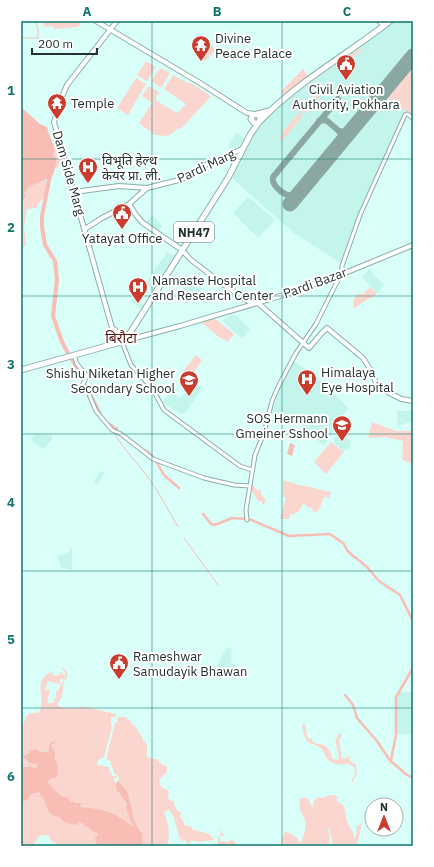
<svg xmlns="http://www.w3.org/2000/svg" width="434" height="867" font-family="'IBM Plex Sans','Noto Sans Devanagari',sans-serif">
<rect width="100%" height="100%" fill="#d8fff8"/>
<path fill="#c4f5ec" d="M 395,21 L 413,21 L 413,116 L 408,112 L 404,114 L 362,207 L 341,263 L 294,233 L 234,180 L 233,177 L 233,174 L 251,138 L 274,110 L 290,97 Z
M 237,132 L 245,139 L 238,147 L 237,146 L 232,152 L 228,145 Z
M 248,197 L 275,220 L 258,238 L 233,213 Z
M 153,215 L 162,226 L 158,232 L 146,222 Z
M 167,252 L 175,256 L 153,289 L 146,283 Z
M 369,269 L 384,285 L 377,293 L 362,277 Z
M 188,274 L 202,289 L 193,297 L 181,281 Z
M 135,297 L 144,306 L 140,309 L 132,302 Z
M 234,314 L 250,329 L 242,339 L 222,321 Z
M 294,361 L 326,385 L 348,408 L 324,446 L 302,425 L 279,419 L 270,415 L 281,385 Z
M 192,382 L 202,389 L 185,413 L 180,414 L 162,402 L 170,393 L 181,398 Z
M 397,411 L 413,411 L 413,421 L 398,426 Z
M 36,433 L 52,436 L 52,440 L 43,449 L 30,440 Z
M 337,434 L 339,436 L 341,434 L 351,441 L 349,443 L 351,445 L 347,450 L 345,449 L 344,451 L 334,443 L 335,441 L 333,439 Z
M 100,471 L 104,473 L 98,485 L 94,483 Z
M 72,548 L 72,569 L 67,569 L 66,567 L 62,569 L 57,556 L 69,552 L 70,549 Z
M 227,647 L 232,649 L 231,654 L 232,668 L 229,671 L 216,667 Z
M 399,692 L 413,692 L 413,735 L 396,734 L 396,697 Z"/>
<path fill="#fbd6cf" d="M 43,21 L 83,21 L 78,27 L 54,29 L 53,26 L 44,27 Z
M 208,42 L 216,50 L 205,61 L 195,56 L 199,47 L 203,49 Z
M 361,48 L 361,51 L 339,67 L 337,65 Z
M 279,49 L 282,55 L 271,59 L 268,53 Z
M 146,61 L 156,67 L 148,80 L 147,81 L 137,75 Z
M 413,65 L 413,116 L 386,97 Z
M 160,68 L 170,73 L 161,88 L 151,81 Z
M 303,69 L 309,77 L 284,96 L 281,91 Z
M 173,75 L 188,83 L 189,82 L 211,96 L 181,129 L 179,128 L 168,136 L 155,135 L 139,123 L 152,103 L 142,96 L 149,86 L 159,92 L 155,100 L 177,113 L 186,104 L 164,89 Z
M 136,78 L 146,84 L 128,115 L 117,108 Z
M 324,84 L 327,88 L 306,113 L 302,112 L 302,109 Z
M 300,112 L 302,114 L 302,117 L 282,141 L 280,139 L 281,134 Z
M 57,142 L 63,161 L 56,169 L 55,167 L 56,165 L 53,157 L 54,153 L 53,143 Z
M 46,179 C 47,192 44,197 36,208 L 27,209 L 24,227 L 26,244 L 21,252 L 21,203 L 26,197 L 23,193 L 29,187 Z
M 370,287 L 376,293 L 376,295 L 363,302 L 354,309 L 353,301 L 357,294 L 363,294 Z
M 213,317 L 234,334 L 228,342 L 219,337 L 202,323 Z
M 196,355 L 202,360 L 191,377 L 183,371 Z
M 372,422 L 396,431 L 413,431 L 413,465 L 402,459 L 403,441 L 384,437 L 368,438 Z
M 331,442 L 344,452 L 326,474 L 314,462 Z
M 283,480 L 299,485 L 310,487 L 331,492 L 329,498 L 324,497 L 320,506 L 322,507 L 321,508 L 319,508 L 318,512 L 312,511 L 313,508 L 309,507 L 307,508 L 306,505 L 303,504 L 298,512 L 294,513 L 294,515 L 290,514 L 289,519 L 280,519 L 286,498 L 283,497 Z
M 251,483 L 252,484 L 257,490 L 261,490 L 261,494 L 266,501 L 263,505 L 262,505 L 262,501 L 258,501 L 251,489 Z
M 60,667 L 65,669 L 68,675 L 64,682 L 62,696 L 57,705 C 63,709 73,708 80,708 L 81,706 L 116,714 L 116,717 L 111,717 L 111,725 L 112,727 L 104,757 L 98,760 L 97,765 L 110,767 L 109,771 L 111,773 L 112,776 L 116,776 L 117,778 L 114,778 L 117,790 L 127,804 L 133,827 L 109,812 L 91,809 L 87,807 L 79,807 L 80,803 C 68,804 54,793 48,783 L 45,783 C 57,776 59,767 55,754 C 55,751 52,749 51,745 L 56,743 L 49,744 L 50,751 L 48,752 L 35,749 L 28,751 L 31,752 L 28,754 L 21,756 L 21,726 L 24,724 L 23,722 L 26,720 L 25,717 L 30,713 L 38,713 C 49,699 30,683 51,672 L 55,676 L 59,675 L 61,672 L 65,676 L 63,680 L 60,678 L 59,680 L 61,682 L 60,684 L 48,681 L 45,689 L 46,690 L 50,689 L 47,703 L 53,703 L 56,696 L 56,691 L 58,691 C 61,682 71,675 60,667 Z
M 118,717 L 126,717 L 137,729 L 138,732 L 142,736 L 142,738 C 147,743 149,749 146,756 L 153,759 L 157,759 C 161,764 161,764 167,766 L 167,772 L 159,780 L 161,787 L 169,791 L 168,796 L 169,800 L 173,801 L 176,809 L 181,813 L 180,817 L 183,820 L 184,825 L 190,826 L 194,830 L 210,834 L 214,840 L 199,842 L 190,840 L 191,843 L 188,844 L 185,840 L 181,842 L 182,839 L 180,839 C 177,829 175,818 169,809 L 164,813 C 170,827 169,831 168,846 L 143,846 C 144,836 137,828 133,819 C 131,814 132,808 131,803 C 129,795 125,786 118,781 L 119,777 L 114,773 L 110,761 L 106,759 L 115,723 L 117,722 Z
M 303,724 L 305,724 C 307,730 305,731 308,738 L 312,739 L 313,742 C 324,746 330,744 332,759 L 338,760 L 339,756 L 335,740 L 337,738 L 337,735 L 340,733 L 342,735 L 339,740 L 342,758 L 346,759 L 349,755 L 350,761 L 356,765 L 357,774 L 353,780 L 352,784 L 352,779 L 355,775 L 354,767 C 345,761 343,766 336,764 C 323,761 327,752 319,747 C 315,744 310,744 307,741 C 304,737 303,731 302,726 Z
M 21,756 L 30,763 L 38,765 L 35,768 C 30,766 26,766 21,766 Z
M 39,792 L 40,795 L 44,798 L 48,812 L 59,817 L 62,820 L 84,823 L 98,835 L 97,846 L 60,846 L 50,840 L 49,836 L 45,835 L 39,836 L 33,846 L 21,846 L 21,801 L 22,802 L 31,794 Z
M 334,795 L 338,797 L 336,800 L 344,806 L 347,822 L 353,833 L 354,838 L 356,837 L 357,826 L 362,823 L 357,846 L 331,846 L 332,840 L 329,829 L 327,829 L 330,835 L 329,846 L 281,846 L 282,838 L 285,832 C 291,832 299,837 300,844 L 301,842 C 303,837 307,828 305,821 C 303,812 296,809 301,798 L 308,798 L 312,807 L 313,806 L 314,801 L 318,797 L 324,798 L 327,796 Z
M 220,828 L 224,836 L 220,836 L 220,841 L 228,842 L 232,839 L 233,841 L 234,840 L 236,846 L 217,846 L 218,839 L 221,833 Z"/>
<path fill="#f8bdb4" d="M 21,107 L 40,124 L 47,127 C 49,137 57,147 53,156 L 56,158 L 56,165 L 51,180 L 46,179 L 29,187 L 24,193 L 26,196 L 21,203 L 21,169 L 23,164 L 21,161 Z
M 290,443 L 295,445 L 292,456 L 287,454 Z
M 55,741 L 56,743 L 51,745 L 55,753 L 55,759 L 57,762 L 58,772 L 56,778 L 52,778 L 46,783 L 48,783 L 62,797 L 67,797 L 71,802 L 75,801 L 74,803 L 81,803 L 80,807 C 85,807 106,810 111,813 C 119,816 125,822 133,826 L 126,808 L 127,804 L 117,790 L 115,784 L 118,781 L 121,784 L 127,791 L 131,804 L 133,818 L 140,832 L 142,833 L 143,846 L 97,846 L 95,839 L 98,834 L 91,830 L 90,828 L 84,825 L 83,823 L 79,822 L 77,825 C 69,824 64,823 59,817 C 42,814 50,803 40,795 L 39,792 L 31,794 L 28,799 L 22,802 L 21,766 L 27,767 L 29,766 L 35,768 L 38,765 L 30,763 L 21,756 L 28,754 L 30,752 L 28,751 L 36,749 L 40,751 L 48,752 L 49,751 L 49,744 Z"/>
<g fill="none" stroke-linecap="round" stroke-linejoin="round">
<path stroke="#f8bdb4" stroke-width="1" d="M 21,36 L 24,38 L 38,38 L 38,28 L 35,21
M 116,436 C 125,451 137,462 147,476 C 159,492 168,510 178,527
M 184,538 L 218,585"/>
<path stroke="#f8bdb4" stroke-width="2.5" d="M 71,359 L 88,389 L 101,414
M 108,423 L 117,429
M 139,447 L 148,452 L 154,458
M 156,461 L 164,475 L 179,488
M 203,514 L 211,524 L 215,525 L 232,518 L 247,519
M 249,519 L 289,536 L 329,534
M 330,534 L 343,543
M 344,544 L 347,550 L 354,557
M 355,557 L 367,567 L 379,581 L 400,595
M 401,597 L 412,619
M 345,695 L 353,705 L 357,718 L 377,741 L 391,762
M 391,760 L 396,735 L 396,697 L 413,668
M 392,762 L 407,775 L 413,778"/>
<path stroke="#f8bdb4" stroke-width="4" d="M 49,180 L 42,216 L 42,227 L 45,245 L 55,261 L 57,280 L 53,316 L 62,342 L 69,355"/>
<path stroke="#8aa7a2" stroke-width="6" d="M 319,121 L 326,120 L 339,131 L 342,138 L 339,144
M 339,131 L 346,132 L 353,129
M 298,194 C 288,200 271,187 273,177 L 338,99"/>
<path stroke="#8aa7a2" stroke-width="15" d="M 290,204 L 413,56"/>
<g stroke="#8aaea8" stroke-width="5">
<path id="minor" d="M 122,342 L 131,365 L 152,388 L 164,410 L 229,458 L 240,466 L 252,470
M 74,355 L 77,364 L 87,376 L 83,384 L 88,392 L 96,411 L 112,430 L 121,434 L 153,459 L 204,478 L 234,485 L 250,486
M 247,520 L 246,510 L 255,455 L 264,433 L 272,401 L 279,385 L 296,353 L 316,324 L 342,272 L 342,266 L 360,215 L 405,115 L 407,114 L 413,118"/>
</g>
<g stroke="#8aaea8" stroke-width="6">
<path id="major" d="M 96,21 L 200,83 L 247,113 L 255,114
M 117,21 L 67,85 L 61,99 L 54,122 L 114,335 L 117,337
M 379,21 L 384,26
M 74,192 L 119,186 L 147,188 L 179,180 L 186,177 L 203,166 L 242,149
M 129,204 L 136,215 L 143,223 L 182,250 L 190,259 L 221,283 L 253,304
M 85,229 L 102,218 L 129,204 L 147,188
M 258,303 L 309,348 C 315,341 320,334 327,328 L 363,358 L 372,372 L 377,386 L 401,399 L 413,401
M 114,329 L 120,335
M 124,341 L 180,326 L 287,294 L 345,273 L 413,245"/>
</g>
<g stroke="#8aaea8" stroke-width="7">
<path id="highway" d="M 257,114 L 260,117 L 260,120 L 258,123 L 254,123 L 251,119 L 253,115 L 269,111
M 260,121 C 297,82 347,55 390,21
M117.5 339a3.5 3.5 0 1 1 7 0a3.5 3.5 0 1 1-7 0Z
M 124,340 L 130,333 L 228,178 L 250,135 L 259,122
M 21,370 L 121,342"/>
</g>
<use href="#minor" stroke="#fff" stroke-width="3"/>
<use href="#major" stroke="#fff" stroke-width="4"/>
<use href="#highway" stroke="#fff" stroke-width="5"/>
</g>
<path fill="none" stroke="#0f766e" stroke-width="1" stroke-opacity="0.55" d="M 152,21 L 152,846M 282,21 L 282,846M 21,159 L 413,159M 21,296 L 413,296M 21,434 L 413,434M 21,571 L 413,571M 21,708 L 413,708"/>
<defs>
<g id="temple-pin" transform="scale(1)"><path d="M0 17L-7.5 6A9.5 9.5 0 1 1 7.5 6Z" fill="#c93c2e" stroke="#fff"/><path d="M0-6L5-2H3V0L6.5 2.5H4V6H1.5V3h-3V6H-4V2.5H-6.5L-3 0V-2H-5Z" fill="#fff"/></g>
<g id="civic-pin" transform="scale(1)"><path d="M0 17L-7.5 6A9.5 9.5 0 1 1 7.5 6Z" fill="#c93c2e" stroke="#fff"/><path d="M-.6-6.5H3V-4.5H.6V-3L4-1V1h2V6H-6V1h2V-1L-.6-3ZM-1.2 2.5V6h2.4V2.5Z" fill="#fff"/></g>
<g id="hospital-pin" transform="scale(1)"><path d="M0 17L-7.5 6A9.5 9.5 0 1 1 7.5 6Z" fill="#c93c2e" stroke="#fff"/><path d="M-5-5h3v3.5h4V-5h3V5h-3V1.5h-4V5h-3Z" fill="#fff"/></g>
<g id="school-pin" transform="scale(1)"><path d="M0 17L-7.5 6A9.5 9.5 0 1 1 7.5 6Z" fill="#c93c2e" stroke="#fff"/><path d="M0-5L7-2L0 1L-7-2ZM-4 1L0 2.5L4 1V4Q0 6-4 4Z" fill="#fff"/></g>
<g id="university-pin" transform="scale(1)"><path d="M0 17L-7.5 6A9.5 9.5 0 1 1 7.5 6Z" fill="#c93c2e" stroke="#fff"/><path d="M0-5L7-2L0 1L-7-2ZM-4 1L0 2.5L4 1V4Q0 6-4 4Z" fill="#fff"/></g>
</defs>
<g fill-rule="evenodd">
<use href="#temple-pin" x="201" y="45"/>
<use href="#civic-pin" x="346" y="64"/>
<use href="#temple-pin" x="57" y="103"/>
<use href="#hospital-pin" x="88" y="167"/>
<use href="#civic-pin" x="122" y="213"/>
<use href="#hospital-pin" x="138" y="287"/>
<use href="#hospital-pin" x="307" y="379"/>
<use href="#school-pin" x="189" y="380"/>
<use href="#university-pin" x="342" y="425"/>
<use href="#civic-pin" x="119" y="663"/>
</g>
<g text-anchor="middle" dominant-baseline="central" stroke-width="4" stroke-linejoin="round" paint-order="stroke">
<rect fill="#fff" stroke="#65706d" stroke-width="1" x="174" y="222" width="40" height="20" rx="3"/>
<g font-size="12" font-weight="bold" fill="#23322f">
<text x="194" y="232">NH47</text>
</g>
<g font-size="13" fill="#23322f" stroke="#fff" text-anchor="start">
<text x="215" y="38">Divine<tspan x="215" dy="15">Peace Palace</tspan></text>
<text x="346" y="89" text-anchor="middle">Civil Aviation<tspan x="346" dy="15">Authority, Pokhara</tspan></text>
<text x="71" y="103">Temple</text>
<text x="102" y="160">विभूति हेल्थ<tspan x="102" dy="15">केयर प्रा. ली.</tspan></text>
<text x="122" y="238" text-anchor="middle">Yatayat Office</text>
<text x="152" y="280">Namaste Hospital<tspan x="152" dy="15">and Research Center</tspan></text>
<text x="321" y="372">Himalaya<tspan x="321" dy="15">Eye Hospital</tspan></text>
<text x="175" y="373" text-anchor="end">Shishu Niketan Higher<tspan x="175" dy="15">Secondary School</tspan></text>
<text x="328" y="418" text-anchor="end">SOS Hermann<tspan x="328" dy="15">Gmeiner Sshool</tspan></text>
<text x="133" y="656">Rameshwar<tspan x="133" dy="15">Samudayik Bhawan</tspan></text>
</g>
<g font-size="13" fill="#23322f" stroke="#fff">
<text transform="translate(206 166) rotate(-25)">Pardi Marg</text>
<text transform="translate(69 173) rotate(74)">Dam Side Marg</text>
<text transform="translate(315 283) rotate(-20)">Pardi Bazar</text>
</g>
<g font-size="14" fill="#55110b" stroke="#fff">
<text x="121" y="338">बिरौटा</text>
</g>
</g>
<rect width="434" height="867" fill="none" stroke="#ffffff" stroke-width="44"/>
<g transform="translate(384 817)"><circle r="19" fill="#ffffff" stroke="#a7adac"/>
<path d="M0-3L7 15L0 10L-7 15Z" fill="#c93c2e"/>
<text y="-6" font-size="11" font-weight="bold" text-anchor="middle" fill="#23322f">N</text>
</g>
<path d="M32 48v6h65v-6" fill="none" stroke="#23322f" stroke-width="2"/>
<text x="38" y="48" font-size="12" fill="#23322f" stroke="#ffffff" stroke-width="3" paint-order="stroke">200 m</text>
<rect x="22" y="22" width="390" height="823" fill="none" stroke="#0f766e" stroke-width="1.5"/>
<g font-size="13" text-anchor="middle" font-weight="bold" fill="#0f766e">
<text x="87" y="16">A</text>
<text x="217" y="16">B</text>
<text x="347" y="16">C</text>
<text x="11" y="95">1</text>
<text x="11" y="232">2</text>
<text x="11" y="369">3</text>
<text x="11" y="507">4</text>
<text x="11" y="644">5</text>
<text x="11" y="781">6</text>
</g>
</svg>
